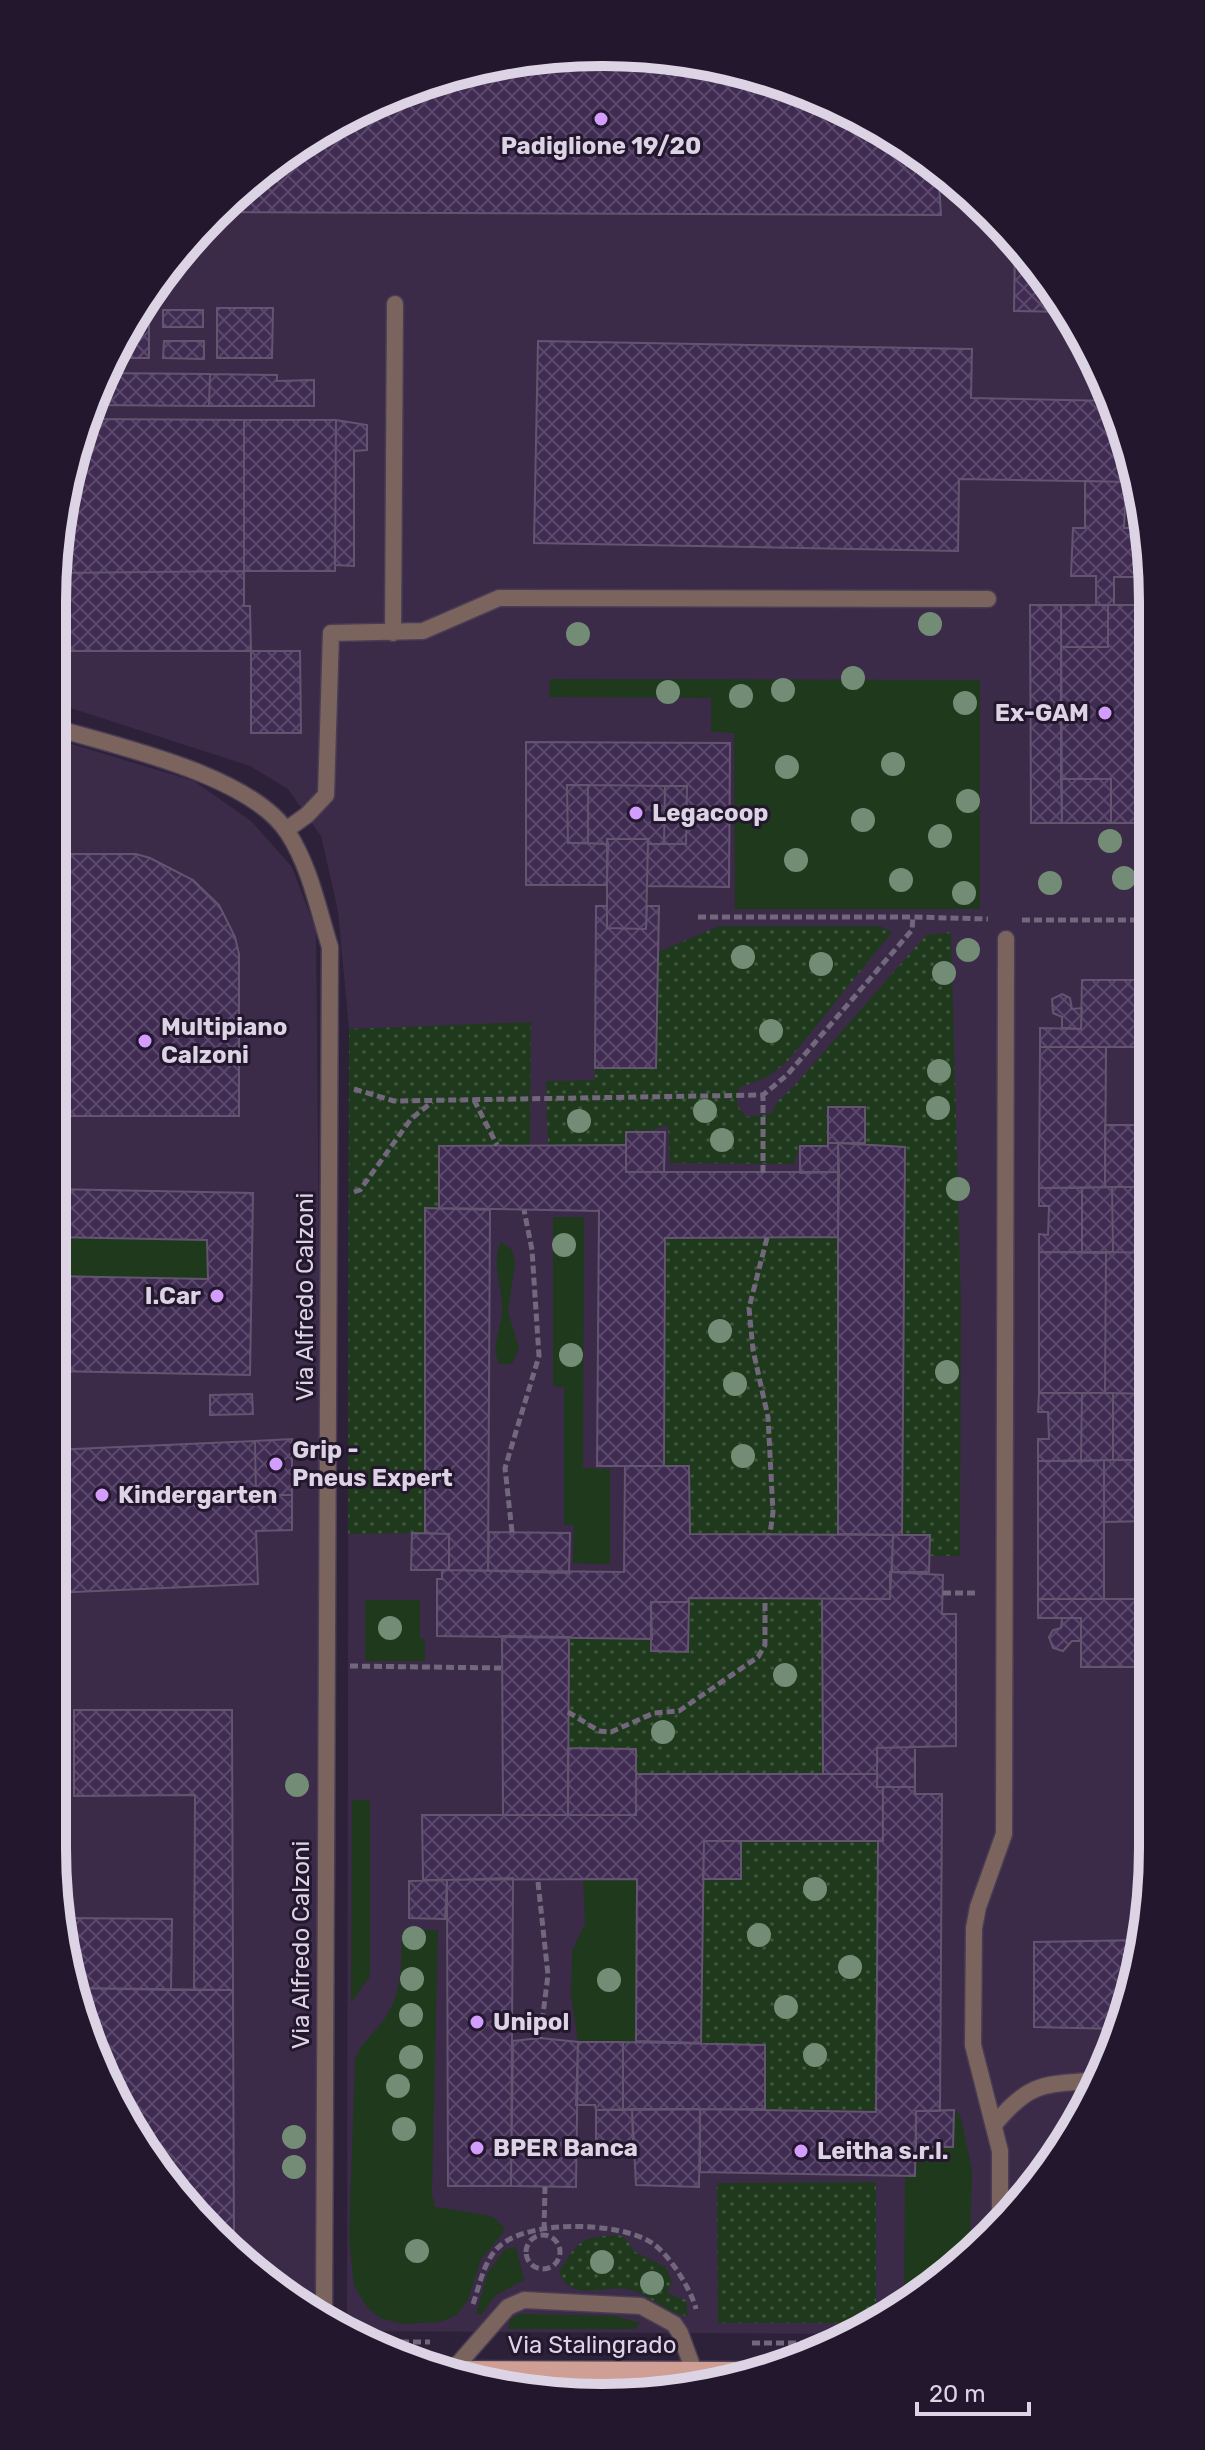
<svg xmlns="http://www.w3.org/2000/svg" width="1205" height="2450" font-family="Rubik,sans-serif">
<defs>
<pattern id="park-dots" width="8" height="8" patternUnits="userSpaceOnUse" patternTransform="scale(2)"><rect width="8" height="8" fill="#1f391c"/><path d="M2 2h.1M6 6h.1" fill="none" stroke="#3f553d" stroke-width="1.8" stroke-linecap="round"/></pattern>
<pattern id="building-cross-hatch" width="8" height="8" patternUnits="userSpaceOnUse" patternTransform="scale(2)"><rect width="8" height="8" fill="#402b52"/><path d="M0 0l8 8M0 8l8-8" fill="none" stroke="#5b496b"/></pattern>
</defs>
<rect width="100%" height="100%" fill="#2d2039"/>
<path fill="#3b2b48" d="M 603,52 L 710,63 L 814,94 L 938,166 L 1040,268 L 1111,392 L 1148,530 L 1153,1848 L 1142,1955 L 1111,2059 L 1060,2153 L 992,2236 L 857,2334 L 347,2331 L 349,1029 L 338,911 L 321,836 L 288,789 L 250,766 L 52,702 L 52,602 L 63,495 L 94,391 L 145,296 L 214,213 L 297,145 L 392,94 L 496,62 Z
M 52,738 L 194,781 L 251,821 L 292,867 L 316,930 L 325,1891 L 324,2320 L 297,2305 L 166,2183 L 81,2025 L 52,1847 Z"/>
<path fill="#1f391c" d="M 550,679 L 980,680 L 980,909 L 735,909 L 734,733 L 711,732 L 711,698 L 549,697 Z
M 553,1217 L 584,1217 L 583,1468 L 610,1469 L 610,1564 L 573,1563 L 574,1525 L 564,1525 L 564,1387 L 553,1386 Z
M 52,1237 L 207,1240 L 208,1279 L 52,1276 Z
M 501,1242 L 512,1250 L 515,1263 L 508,1312 L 519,1348 L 512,1364 L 499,1364 C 491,1345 500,1332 502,1313 C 504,1290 490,1264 501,1242 Z
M 365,1600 L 420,1600 L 420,1638 L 425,1639 L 425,1661 L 365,1661 Z
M 352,1800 L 370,1800 L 370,1976 L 351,2003 Z
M 583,1879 L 637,1879 L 636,2041 L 578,2042 L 571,1995 L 572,1951 L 585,1924 Z
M 402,1930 L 438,1930 L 432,2194 L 435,2207 L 492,2216 L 504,2227 L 503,2233 L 481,2259 L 468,2300 L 457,2315 L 439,2322 L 403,2324 L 380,2318 L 366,2306 L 354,2285 L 349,2239 L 355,2059 C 361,2042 375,2033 385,2018 C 403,1992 401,1960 402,1930 Z
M 954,2110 L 960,2115 L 972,2169 L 970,2252 L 904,2300 L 905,2176 L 915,2175 L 916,2147 L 953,2147 Z
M 516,2247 L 524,2280 L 496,2295 L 481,2315 L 476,2314 L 488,2273 L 505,2249 Z
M 520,2314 L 615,2316 L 640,2323 L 636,2329 L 508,2329 L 510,2319 Z"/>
<path fill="url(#park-dots)" d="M 719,926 L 880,926 L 892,932 L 787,1062 L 767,1077 L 739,1088 C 735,1101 737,1109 748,1117 L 772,1113 L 777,1102 L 795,1085 L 926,935 L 951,932 L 961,1302 L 960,1556 L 929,1556 L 929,1535 L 902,1535 L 905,1147 L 865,1146 L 865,1107 L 828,1107 L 828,1146 L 800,1146 L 794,1164 L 670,1163 L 668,1125 L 646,1132 L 626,1145 L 548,1145 L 546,1081 L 594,1080 L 595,1068 L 656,1068 L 658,952 Z
M 531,1022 L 530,1145 L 440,1146 L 439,1208 L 425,1208 L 425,1533 L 348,1534 L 349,1029 Z
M 838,1237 L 838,1534 L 690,1534 L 689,1467 L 664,1466 L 665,1238 Z
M 689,1598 L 822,1599 L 823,1774 L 636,1774 L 635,1749 L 568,1748 L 569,1637 L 652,1639 L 688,1652 Z
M 741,1841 L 878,1841 L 876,2111 L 765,2109 L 765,2045 L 701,2043 L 703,1879 L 741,1879 Z
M 876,2182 L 876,2320 L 872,2323 L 718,2323 L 717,2183 Z
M 618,2235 L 625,2238 L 635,2252 L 666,2267 L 672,2282 L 667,2293 L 686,2300 L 688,2316 C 669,2315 650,2295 631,2290 C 605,2283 573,2305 559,2272 C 578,2241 579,2237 618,2235 Z"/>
<path fill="url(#building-cross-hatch)" stroke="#635570" stroke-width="2" d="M 603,52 L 710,63 L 814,94 L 938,166 L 941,215 L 215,212 L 297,145 L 392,94 L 496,62 Z
M 1015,243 L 1040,268 L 1065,312 L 1014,311 Z
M 217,308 L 273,308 L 272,358 L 217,358 Z
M 163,310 L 203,310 L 203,327 L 163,327 Z
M 134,317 L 149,317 L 149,358 L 112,358 Z
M 164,341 L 204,341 L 204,359 L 163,358 Z
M 538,341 L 972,349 L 971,398 L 1114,401 L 1135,482 L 959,479 L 958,551 L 534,543 Z
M 104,373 L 210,374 L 209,406 L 90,405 Z
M 210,374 L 277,375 L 277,381 L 314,380 L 314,406 L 209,406 Z
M 86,419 L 244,420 L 244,571 L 55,573 L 63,495 Z
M 244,420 L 336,420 L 335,571 L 244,571 Z
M 336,420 L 367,425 L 367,450 L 354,451 L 354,566 L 335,565 Z
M 1085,481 L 1126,482 L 1124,528 L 1136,528 L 1136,577 L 1114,577 L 1114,605 L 1096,605 L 1096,576 L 1071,576 L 1073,528 L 1085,528 Z
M 1136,528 L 1148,528 L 1148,562 L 1136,561 Z
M 244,571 L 244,606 L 250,606 L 251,651 L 52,651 L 55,573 Z
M 1030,605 L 1061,605 L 1062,823 L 1031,823 Z
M 1061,605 L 1108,605 L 1108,647 L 1061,647 Z
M 1108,605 L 1148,605 L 1149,823 L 1111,823 L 1111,779 L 1061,779 L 1061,647 L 1108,647 Z
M 251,651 L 300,651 L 301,733 L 251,733 Z
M 526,742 L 730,743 L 729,887 L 647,886 L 648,844 L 686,844 L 687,786 L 567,785 L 568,843 L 608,844 L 607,885 L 526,885 Z
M 1061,779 L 1111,779 L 1111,823 L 1062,823 Z
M 567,785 L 588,785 L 588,843 L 568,843 Z
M 588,785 L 665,786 L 664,844 L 648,844 L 648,839 L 607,839 L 608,844 L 588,843 Z
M 665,786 L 687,786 L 686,844 L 664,844 Z
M 607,839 L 648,839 L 646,929 L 607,928 Z
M 52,841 L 60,854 L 136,854 L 150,858 L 193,880 L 219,905 L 235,937 L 239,954 L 239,1116 L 52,1116 Z
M 596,906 L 607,906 L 607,928 L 646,929 L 647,906 L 659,906 L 656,1068 L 595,1068 Z
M 1082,980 L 1150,980 L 1150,1047 L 1040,1047 L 1040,1028 L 1081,1029 Z
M 1062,994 L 1070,998 L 1072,1009 L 1082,1008 L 1081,1029 L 1062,1028 L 1062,1017 L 1053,1013 L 1052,999 Z
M 1040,1047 L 1106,1047 L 1105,1187 L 1039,1188 Z
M 828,1107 L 865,1107 L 865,1143 L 828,1143 Z
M 1105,1125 L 1150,1125 L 1151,1187 L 1105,1187 Z
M 626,1132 L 665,1132 L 664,1172 L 626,1172 Z
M 828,1143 L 838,1143 L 839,1172 L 800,1173 L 800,1146 L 828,1146 Z
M 838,1143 L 905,1147 L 902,1535 L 838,1534 Z
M 626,1145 L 626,1172 L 839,1172 L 838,1237 L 665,1238 L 664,1466 L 597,1466 L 599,1211 L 439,1208 L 439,1146 Z
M 1112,1187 L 1151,1187 L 1151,1253 L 1113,1252 Z
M 1112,1187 L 1113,1252 L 1082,1252 L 1082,1188 Z
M 1039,1188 L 1082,1188 L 1082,1252 L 1039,1252 L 1039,1234 L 1048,1235 L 1049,1206 L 1039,1206 Z
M 52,1189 L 253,1193 L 250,1375 L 52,1371 L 52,1276 L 208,1279 L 207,1240 L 52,1237 Z
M 425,1208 L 490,1210 L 488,1571 L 449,1570 L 449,1534 L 425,1533 Z
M 1039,1252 L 1106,1253 L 1105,1393 L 1039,1393 Z
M 1113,1252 L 1151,1253 L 1151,1394 L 1105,1393 L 1106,1253 Z
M 1039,1393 L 1082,1393 L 1081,1461 L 1038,1461 L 1038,1439 L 1049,1439 L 1048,1412 L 1038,1412 Z
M 1082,1393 L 1113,1393 L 1113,1460 L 1081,1461 Z
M 1113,1393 L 1151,1394 L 1152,1460 L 1113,1460 Z
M 252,1394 L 253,1414 L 210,1415 L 210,1395 Z
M 292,1439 L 292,1495 L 256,1495 L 255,1441 Z
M 255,1441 L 256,1495 L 292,1495 L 292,1530 L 256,1531 L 258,1584 L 52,1593 L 52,1450 Z
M 1104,1460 L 1152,1460 L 1152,1521 L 1104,1522 Z
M 1104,1460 L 1104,1599 L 1038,1599 L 1038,1461 Z
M 625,1466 L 689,1466 L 690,1534 L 893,1535 L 890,1599 L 689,1598 L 689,1602 L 651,1602 L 652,1639 L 437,1636 L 437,1579 L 442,1579 L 442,1570 L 624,1572 Z
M 489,1532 L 570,1533 L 569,1573 L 488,1571 Z
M 412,1533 L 449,1534 L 449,1570 L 411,1570 Z
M 893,1535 L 930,1535 L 929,1572 L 892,1572 Z
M 890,1572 L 943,1575 L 942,1614 L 956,1614 L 956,1746 L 877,1748 L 877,1774 L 823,1774 L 822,1599 L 890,1599 Z
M 1038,1599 L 1152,1599 L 1152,1667 L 1081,1667 L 1081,1618 L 1038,1618 Z
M 651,1602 L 689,1602 L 688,1652 L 651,1651 Z
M 1062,1618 L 1081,1618 L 1081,1641 L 1072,1641 L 1063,1651 L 1053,1648 L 1049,1637 L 1053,1630 L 1061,1628 Z
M 502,1636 L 569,1637 L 568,1815 L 503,1815 Z
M 74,1710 L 232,1710 L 233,1990 L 194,1990 L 195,1795 L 74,1796 Z
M 568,1748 L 636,1749 L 636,1815 L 568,1815 Z
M 877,1748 L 915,1748 L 915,1787 L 877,1787 Z
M 636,1774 L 877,1774 L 877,1787 L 883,1787 L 883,1841 L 704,1841 L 701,2043 L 636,2041 L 637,1879 L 423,1880 L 422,1815 L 636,1815 Z
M 883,1787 L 915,1787 L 915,1794 L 942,1794 L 940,2111 L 916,2111 L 915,2176 L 700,2172 L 700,2109 L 876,2112 L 878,1841 L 883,1841 Z
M 1153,1793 L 1152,1854 L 1145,1854 L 1146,1794 Z
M 704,1841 L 741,1841 L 741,1879 L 703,1879 Z
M 513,1878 L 511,2186 L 448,2186 L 447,1880 Z
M 447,1880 L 445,1919 L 409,1918 L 409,1881 Z
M 64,1918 L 172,1919 L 171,1990 L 75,1988 Z
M 1144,1940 L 1120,2029 L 1034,2027 L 1034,1942 Z
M 75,1988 L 233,1990 L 234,2246 L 166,2183 L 81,2025 Z
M 540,2038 L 578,2042 L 576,2187 L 511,2186 L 513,2041 Z
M 578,2042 L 623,2042 L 623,2110 L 596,2110 L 595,2105 L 576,2105 Z
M 623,2042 L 765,2045 L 765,2109 L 623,2110 Z
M 632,2109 L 633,2146 L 596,2147 L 596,2110 Z
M 632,2109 L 700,2109 L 699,2187 L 636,2185 Z
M 954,2110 L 953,2147 L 916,2147 L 916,2111 Z"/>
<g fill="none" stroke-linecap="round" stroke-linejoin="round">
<g stroke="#493d54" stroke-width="19">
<path id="service" d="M 393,633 L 395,304
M 286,830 L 307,815 L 326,795 L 331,633 L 423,631 L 499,598 L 988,599
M 994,2125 C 1031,2080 1044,2085 1100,2080
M 1000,2227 L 1000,2151 L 973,2045 L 974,1928 L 978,1907 L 1004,1834 L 1006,939
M 452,2371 L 508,2307 L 524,2300 L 641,2306 L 674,2324 L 680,2333 L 694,2371"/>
</g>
<g stroke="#493d54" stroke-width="19">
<path id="minor" d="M 52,727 C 116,746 251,775 288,833 C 310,867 318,909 330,947 L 324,2320"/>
</g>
<g stroke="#493d54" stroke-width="23">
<path id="primary" d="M 440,2371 L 745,2372"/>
</g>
<path stroke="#72677c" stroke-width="5" stroke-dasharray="8 4" stroke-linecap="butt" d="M 698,917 L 913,917
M 1022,920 L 1150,920
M 354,1089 L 394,1101 L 763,1095 L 787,1075 L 912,930 L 913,917 L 988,919
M 474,1100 L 497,1145
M 763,1173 L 763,1095
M 354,1192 L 360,1190 L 411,1119 L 432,1102
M 767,1238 L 749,1308 L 753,1350 L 768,1417 L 773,1512 L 770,1534
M 512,1532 L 505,1468 L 539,1356 L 532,1250 L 524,1210
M 943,1593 L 978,1593
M 350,1666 L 501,1668
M 568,1712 L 599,1731 L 611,1732 L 654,1713 L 679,1711 L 758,1657 L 765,1645 L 765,1598
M 538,1882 L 548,1975 L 540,2038
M 544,2230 L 545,2187
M526 2252a17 17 0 1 1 34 0a17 17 0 1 1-34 0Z
M 473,2304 C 479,2287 483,2266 494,2252 C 519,2218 620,2221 652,2243 C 669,2254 691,2289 696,2309
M 365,2342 L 430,2342
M 405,2343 L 405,2360
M 752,2343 L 839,2343"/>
<use href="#service" stroke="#7b635e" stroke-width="16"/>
<use href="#minor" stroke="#7b635e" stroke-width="16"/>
<use href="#primary" stroke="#cf9e94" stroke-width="20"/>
</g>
<g fill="#738c75">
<circle cx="930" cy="624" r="12"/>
<circle cx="578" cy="634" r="12"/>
<circle cx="853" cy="678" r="12"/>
<circle cx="783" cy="690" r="12"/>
<circle cx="668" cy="692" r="12"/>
<circle cx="741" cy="696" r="12"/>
<circle cx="965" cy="703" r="12"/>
<circle cx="893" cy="764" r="12"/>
<circle cx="787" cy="767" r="12"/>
<circle cx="968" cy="801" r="12"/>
<circle cx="863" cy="820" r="12"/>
<circle cx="940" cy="836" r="12"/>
<circle cx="1110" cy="841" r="12"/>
<circle cx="796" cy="860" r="12"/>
<circle cx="1124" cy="878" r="12"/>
<circle cx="901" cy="880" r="12"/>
<circle cx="1050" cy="883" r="12"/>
<circle cx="964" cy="893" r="12"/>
<circle cx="968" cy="950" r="12"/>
<circle cx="743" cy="957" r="12"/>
<circle cx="821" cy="964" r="12"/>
<circle cx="944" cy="973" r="12"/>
<circle cx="771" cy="1031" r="12"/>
<circle cx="939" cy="1071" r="12"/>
<circle cx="938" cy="1108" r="12"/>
<circle cx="705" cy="1111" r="12"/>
<circle cx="579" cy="1121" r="12"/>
<circle cx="722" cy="1140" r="12"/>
<circle cx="958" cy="1189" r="12"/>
<circle cx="564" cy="1245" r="12"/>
<circle cx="720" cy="1331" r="12"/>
<circle cx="571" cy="1355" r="12"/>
<circle cx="947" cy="1372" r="12"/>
<circle cx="735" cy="1384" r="12"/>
<circle cx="743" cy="1456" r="12"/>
<circle cx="390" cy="1628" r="12"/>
<circle cx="785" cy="1675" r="12"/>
<circle cx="663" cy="1732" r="12"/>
<circle cx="297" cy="1785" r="12"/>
<circle cx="815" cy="1889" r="12"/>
<circle cx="759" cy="1935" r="12"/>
<circle cx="414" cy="1938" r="12"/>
<circle cx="850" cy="1967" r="12"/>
<circle cx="412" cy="1979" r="12"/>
<circle cx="609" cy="1980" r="12"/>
<circle cx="786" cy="2007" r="12"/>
<circle cx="411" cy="2015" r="12"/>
<circle cx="815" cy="2055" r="12"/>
<circle cx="411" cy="2057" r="12"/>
<circle cx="398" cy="2086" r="12"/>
<circle cx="404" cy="2129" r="12"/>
<circle cx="294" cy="2137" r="12"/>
<circle cx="294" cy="2167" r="12"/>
<circle cx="417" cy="2251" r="12"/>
<circle cx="602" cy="2262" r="12"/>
<circle cx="652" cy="2283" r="12"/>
</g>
<g fill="#d29dfd" stroke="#23172e" stroke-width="3">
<circle cx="601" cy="119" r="8"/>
<circle cx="1105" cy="713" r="8"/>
<circle cx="636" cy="813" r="8"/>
<circle cx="145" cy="1041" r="8"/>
<circle cx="217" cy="1296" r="8"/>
<circle cx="276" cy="1464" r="8"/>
<circle cx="102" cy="1495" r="8"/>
<circle cx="477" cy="2022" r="8"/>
<circle cx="477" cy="2148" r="8"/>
<circle cx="801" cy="2151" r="8"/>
</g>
<g text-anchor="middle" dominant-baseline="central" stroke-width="6" stroke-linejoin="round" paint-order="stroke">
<g font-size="24" font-weight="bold" fill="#dcd4e4" stroke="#23172e" text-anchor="start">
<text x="601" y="146" text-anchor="middle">Padiglione 19/20</text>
<text x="1089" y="713" text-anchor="end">Ex-GAM</text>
<text x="652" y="813">Legacoop</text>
<text x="161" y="1027">Multipiano<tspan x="161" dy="28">Calzoni</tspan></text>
<text x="201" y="1296" text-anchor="end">I.Car</text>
<text x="292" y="1450">Grip -<tspan x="292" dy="28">Pneus Expert</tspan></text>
<text x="118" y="1495">Kindergarten</text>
<text x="493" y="2022">Unipol</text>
<text x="493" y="2148">BPER Banca</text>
<text x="817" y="2151">Leitha s.r.l.</text>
</g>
<g font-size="24" fill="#dcd4e4" stroke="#23172e">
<text transform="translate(305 1297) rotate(-90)">Via Alfredo Calzoni</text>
<text transform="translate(301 1945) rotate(-90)">Via Alfredo Calzoni</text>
<text x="592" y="2345">Via Stalingrado</text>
</g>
</g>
<path d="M0 0H1205V2450H0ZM602 66H603A536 536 0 0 1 1139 602V1848A536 536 0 0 1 603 2384H602A536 536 0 0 1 66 1848V602A536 536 0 0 1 602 66Z" fill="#23172e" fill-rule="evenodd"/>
<path fill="none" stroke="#dcd4e4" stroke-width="10" d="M602 66H603A536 536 0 0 1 1139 602V1848A536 536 0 0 1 603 2384H602A536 536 0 0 1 66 1848V602A536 536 0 0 1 602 66Z"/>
<path d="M917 2402v12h112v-12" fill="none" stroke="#dcd4e4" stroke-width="4"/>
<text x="929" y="2402" font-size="24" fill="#dcd4e4" stroke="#23172e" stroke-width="6" paint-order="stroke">20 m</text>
</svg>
